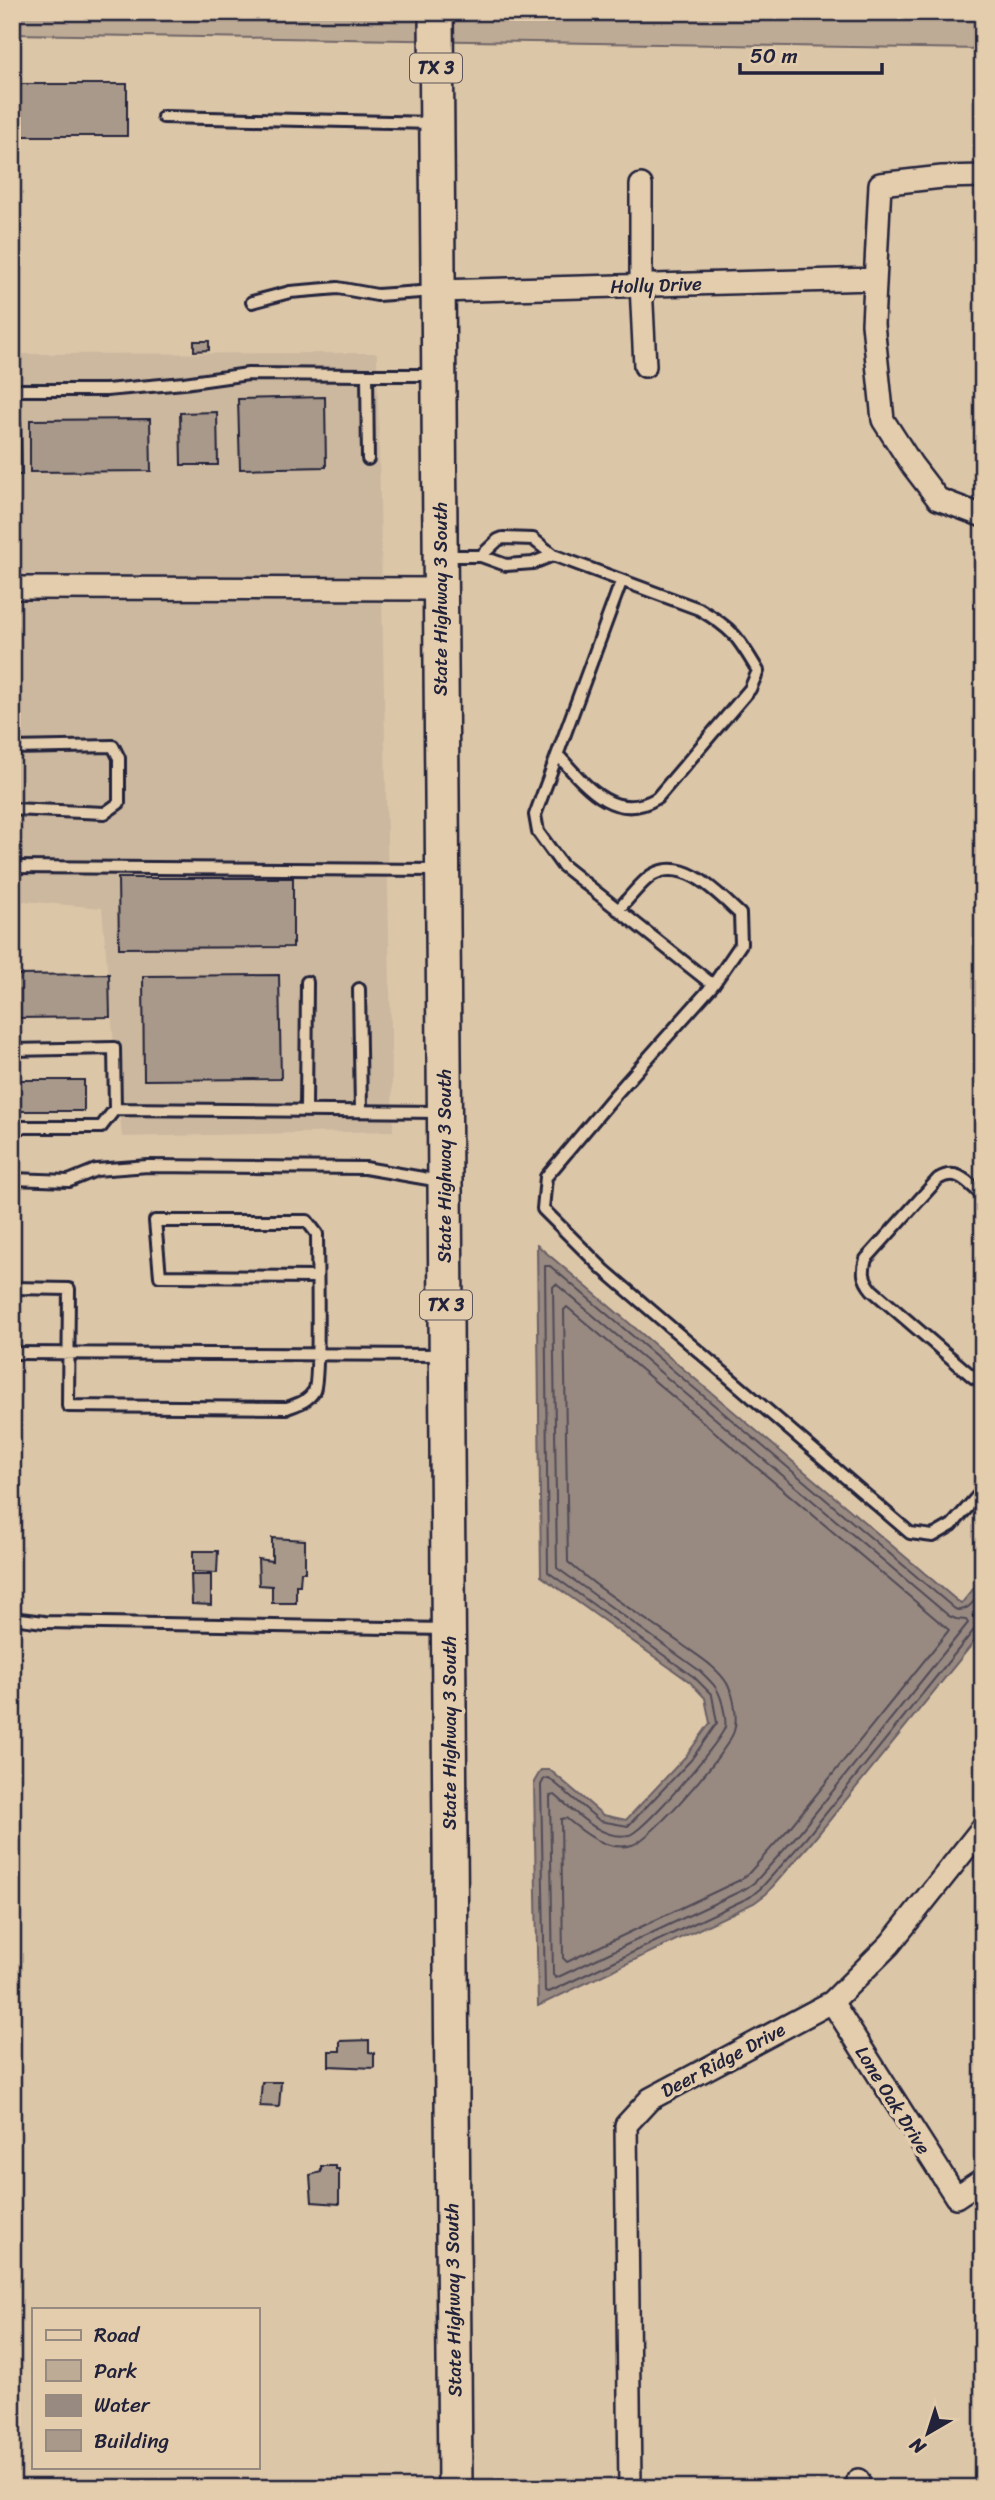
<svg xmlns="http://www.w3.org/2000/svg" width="995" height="2500" font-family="Sriracha,sans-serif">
<rect width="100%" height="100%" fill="#dcc6a8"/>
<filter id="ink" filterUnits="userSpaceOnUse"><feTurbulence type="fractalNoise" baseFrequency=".0143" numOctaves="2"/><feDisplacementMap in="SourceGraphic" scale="14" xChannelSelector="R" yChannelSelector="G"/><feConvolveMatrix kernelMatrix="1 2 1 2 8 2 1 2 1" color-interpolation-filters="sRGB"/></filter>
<g filter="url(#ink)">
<path fill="#ccb89f" d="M 377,353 L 393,1131 L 122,1137 L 102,908 L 12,900 L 12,354 Z"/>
<path fill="#beab96" stroke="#706668" stroke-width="2" d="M 12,12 L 983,12 L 983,49 L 12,34 Z"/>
<path fill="#988981" stroke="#696065" stroke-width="2" d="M 537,1245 L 961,1604 L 983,1577 L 983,1631 L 811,1843 L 766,1894 L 754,1903 L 538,2006 L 534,1782 L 541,1770 L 550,1770 L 603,1815 L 626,1820 L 686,1756 L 710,1723 L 705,1698 L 690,1682 L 541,1576 Z"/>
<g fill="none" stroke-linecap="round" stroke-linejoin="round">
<path stroke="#514b57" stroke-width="2" d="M 556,1284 L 949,1616 L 956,1619 L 966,1620 L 968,1623 L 799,1833 L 755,1882 L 745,1889 L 556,1978 L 553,1975 L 550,1796 L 555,1795 C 574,1811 601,1841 629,1835 C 643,1832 720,1743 725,1727 C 726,1722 725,1716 724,1711 C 720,1690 716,1686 700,1671 L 557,1568 L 553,1287 Z
M 567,1307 L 949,1630 L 791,1826 L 748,1874 L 740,1880 L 567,1962 L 563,1958 L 561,1819 L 566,1818 C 584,1833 607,1852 632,1845 C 651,1840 728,1751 734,1731 C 738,1719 734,1695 728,1685 C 718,1667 696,1655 680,1643 C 643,1617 602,1592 568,1562 L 564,1310 Z
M 983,1589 C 976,1598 968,1614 955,1609 L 550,1266 L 545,1266 L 548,1572 L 694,1677 L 712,1695 L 717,1723 L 691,1760 L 628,1826 L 600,1821 L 549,1778 L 544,1779 L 541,1785 L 545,1991 L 549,1992 L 750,1897 L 761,1888 L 806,1838 L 974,1630 L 983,1627"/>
</g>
<path fill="#a8998a" stroke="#22223b" stroke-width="2" d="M 12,84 L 127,84 L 127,136 L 12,136 Z
M 194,341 L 209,341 L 209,350 L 194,351 Z
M 325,397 L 326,467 L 240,469 L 238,399 Z
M 217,412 L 218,465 L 181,465 L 180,413 Z
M 150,419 L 151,471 L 30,472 L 30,420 Z
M 12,423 L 21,423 L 22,475 L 12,475 Z
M 118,878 L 293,878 L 293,947 L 119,948 Z
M 109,974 L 110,1017 L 12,1018 L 12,975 Z
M 279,975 L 281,1079 L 144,1080 L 143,976 Z
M 12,1080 L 84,1080 L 84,1111 L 12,1111 Z
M 272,1538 L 305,1540 L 305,1572 L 301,1572 L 300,1585 L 296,1585 L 296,1603 L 272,1603 L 272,1586 L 259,1585 L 258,1559 L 272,1561 Z
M 193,1551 L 218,1551 L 217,1573 L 193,1572 Z
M 191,1575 L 211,1575 L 211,1605 L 192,1604 Z
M 369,2040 L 369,2052 L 374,2053 L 374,2068 L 329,2066 L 329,2051 L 340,2051 L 340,2041 Z
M 262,2082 L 281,2082 L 279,2107 L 260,2106 Z
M 321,2166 L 336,2166 L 336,2169 L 339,2169 L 339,2204 L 312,2202 L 310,2175 L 321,2172 Z"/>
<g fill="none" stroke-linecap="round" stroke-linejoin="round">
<g stroke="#22223b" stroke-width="16">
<path id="lane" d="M 163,117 L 434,123
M 252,302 L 290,292 L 338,288 L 377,295 L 435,291
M 12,390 L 106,390 L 184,383 L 248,374 L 367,375
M 368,459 L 367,375 L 436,375
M 443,556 L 481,556 L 506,565 L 533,563 L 553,555
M 481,556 L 498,540 L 503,538 L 533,539 L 553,555 L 699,609 C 733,629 738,637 758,671 L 750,689 L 657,798 C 614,824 584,784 558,755
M 621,582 L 535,815 L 538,832 L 562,865 L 713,985 L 616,1094 L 546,1177 L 543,1209 L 604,1270 L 910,1533 L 933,1536 L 952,1525 L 983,1490
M 12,748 L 113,746 L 119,758 L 119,803 L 105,813 L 12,809
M 12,867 L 439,870
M 618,910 C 627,901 641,882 652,875 C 685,856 718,894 740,914 L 741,944 L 713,985
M 359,989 L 361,1110
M 12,1050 L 114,1048 L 115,1109 L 101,1127 L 12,1127
M 115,1109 L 441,1112
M 306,1110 L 307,982
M 12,1179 L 69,1181 L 96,1170 L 148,1166 L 365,1168 L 440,1181
M 983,1196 C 968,1183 958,1167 938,1179 L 866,1259 C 862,1272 863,1279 872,1290 L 973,1377 L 983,1382
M 12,1288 L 69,1289 L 68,1406 L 287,1408 C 298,1404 307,1402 314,1391 C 320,1381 317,1255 317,1234 L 307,1221 L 155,1221 L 160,1276 L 317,1277
M 12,1353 L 443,1355
M 12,1618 L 44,1622 L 445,1629"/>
</g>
<g stroke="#22223b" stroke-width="26">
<path id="street" d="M 983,176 L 942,177 L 880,184 L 873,324 L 883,420 L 912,465 L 938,499 L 983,516
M 641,185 L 641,285 L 645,366
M 438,291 L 875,279
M 12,588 L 440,589
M 832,2002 L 956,2197 L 983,2179
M 630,2488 L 626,2125 L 650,2099 L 832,2002 L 890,1944 L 983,1827
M 858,2488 L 858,2480"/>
</g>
<g stroke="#22223b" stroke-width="38">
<path id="primary" d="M 436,12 L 455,2488"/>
</g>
<use href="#lane" stroke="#e4cdad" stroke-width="10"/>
<use href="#street" stroke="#e4cdad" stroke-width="21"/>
<use href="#primary" stroke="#e4cdad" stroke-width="33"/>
</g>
</g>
<g text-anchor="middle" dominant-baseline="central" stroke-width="7" stroke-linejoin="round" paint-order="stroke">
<g fill="#e4cdad" stroke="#5c555d" stroke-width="2">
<rect x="410" y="53.5" width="52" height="29" rx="5"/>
<rect x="420" y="1290.5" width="52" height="29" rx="5"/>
</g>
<g font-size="18" font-weight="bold" fill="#22223b">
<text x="436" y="68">TX 3</text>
<text x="446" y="1305">TX 3</text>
</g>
<g font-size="19" fill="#22223b" stroke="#e4cdad">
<text transform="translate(656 285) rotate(-2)">Holly Drive</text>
<text transform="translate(440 599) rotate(-90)">State Highway 3 South</text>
<text transform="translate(444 1166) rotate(-90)">State Highway 3 South</text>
<text transform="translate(449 1733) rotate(-90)">State Highway 3 South</text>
<text transform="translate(723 2060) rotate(-28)">Deer Ridge Drive</text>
<text transform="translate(893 2100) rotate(58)">Lone Oak Drive</text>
<text transform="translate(453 2300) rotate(-91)">State Highway 3 South</text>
</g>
</g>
<rect width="995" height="2500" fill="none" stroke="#e4cdad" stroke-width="42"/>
<rect x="21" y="21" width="953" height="2458" fill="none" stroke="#22223b" stroke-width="2.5" filter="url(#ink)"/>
<rect x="32" y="2308" width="228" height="161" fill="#e4cdad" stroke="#96897f" stroke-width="2"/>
<rect x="46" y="2330" width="35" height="10" fill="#e4cdad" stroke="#96897f" stroke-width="2"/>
<text x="94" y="2342" font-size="21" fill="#22223b">Road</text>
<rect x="46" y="2360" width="35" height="21" fill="#beab96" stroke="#96897f" stroke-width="2"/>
<text x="94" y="2378" font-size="21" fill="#22223b">Park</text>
<rect x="46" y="2395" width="35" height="21" fill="#988981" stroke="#96897f" stroke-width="2"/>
<text x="94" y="2412" font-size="21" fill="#22223b">Water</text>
<rect x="46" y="2430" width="35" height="21" fill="#a8998a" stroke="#96897f" stroke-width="2"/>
<text x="94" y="2448" font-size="21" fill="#22223b">Building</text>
<g transform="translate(928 2433) rotate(219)" stroke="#e4cdad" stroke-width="5" paint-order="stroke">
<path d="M0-5L12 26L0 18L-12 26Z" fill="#22223b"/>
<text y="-10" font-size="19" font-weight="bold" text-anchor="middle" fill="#22223b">N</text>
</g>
<path d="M740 63v10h142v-10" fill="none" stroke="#22223b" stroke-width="3.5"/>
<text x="750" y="63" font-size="21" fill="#22223b" stroke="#e4cdad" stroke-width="5" paint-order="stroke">50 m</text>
</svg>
